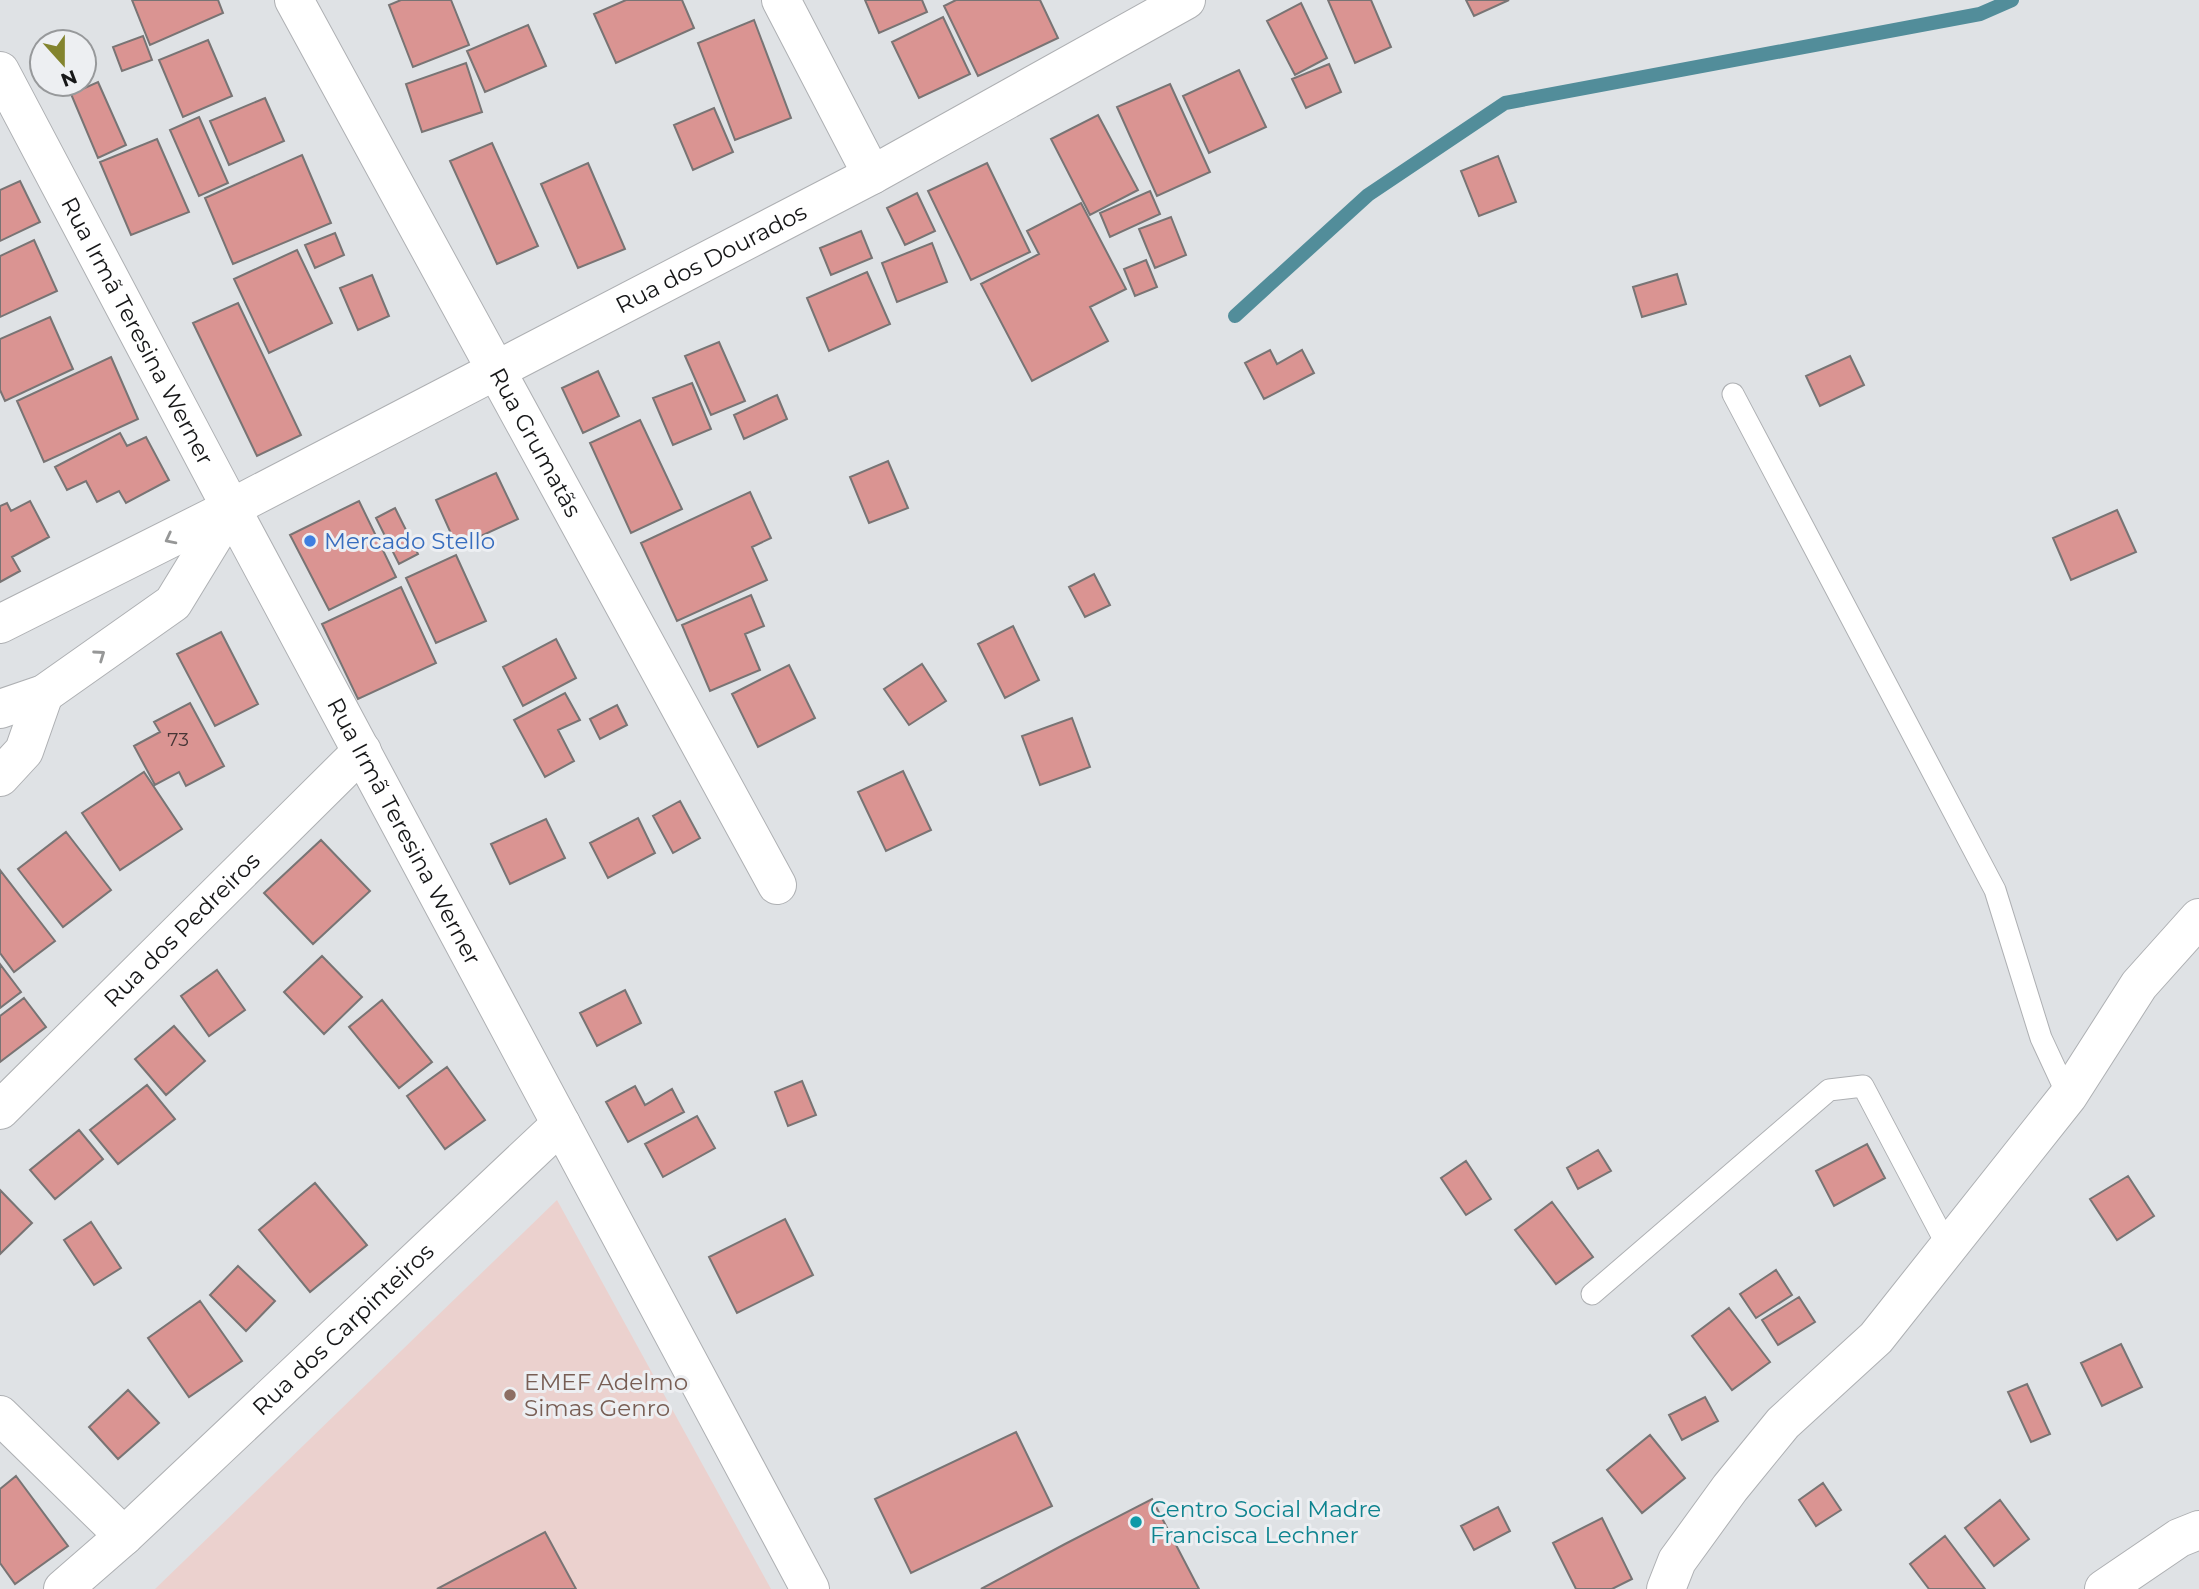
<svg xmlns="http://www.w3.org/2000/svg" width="2199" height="1589" font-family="Montserrat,sans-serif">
<rect width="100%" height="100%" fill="#dfe2e5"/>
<path fill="#ebd1ce" d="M 557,1200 L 771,1589 L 155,1589 Z"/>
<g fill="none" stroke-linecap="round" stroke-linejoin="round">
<path stroke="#528d9a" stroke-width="14" d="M 1235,316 L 1368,195 L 1505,103 L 1980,14 L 2012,0"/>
</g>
<path fill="#da9492" stroke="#787474" stroke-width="2" d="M 132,0 L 218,0 L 223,13 L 150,45 Z
M 401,0 L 451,0 L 469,45 L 413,67 L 389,5 Z
M 626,0 L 682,0 L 694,28 L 616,63 L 594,14 Z
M 865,0 L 922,0 L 927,12 L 879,33 Z
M 956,0 L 1040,0 L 1058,38 L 978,76 L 944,6 Z
M 1328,0 L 1371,0 L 1391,47 L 1355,63 Z
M 1466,0 L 1509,0 L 1474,16 Z
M 1301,3 L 1327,58 L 1295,75 L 1267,21 Z
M 943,17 L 970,74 L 919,98 L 892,42 Z
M 754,20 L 791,118 L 735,140 L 698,43 Z
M 528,25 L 546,66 L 485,92 L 467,51 Z
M 143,36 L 152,60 L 122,71 L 113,47 Z
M 208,40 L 232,96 L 183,117 L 159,60 Z
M 466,63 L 482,112 L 422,132 L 406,84 Z
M 1329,64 L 1341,92 L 1306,108 L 1292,79 Z
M 1239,70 L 1266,127 L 1209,153 L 1183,96 Z
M 98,82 L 126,145 L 98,158 L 71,94 Z
M 1170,84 L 1210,172 L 1157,196 L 1117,107 Z
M 265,98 L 284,141 L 229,165 L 210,121 Z
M 714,108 L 733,152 L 693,170 L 674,125 Z
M 1098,115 L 1138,190 L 1090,215 L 1051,139 Z
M 199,117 L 228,183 L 199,196 L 170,130 Z
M 157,139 L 189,212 L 131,235 L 100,162 Z
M 492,143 L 538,246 L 497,264 L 450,161 Z
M 302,155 L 331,223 L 233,264 L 205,198 Z
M 1498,156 L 1516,202 L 1479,216 L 1461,171 Z
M 588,163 L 625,249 L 578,268 L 541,184 Z
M 987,163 L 1030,252 L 971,280 L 928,191 Z
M 20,181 L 40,222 L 0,241 L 0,190 Z
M 1150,191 L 1160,214 L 1110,237 L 1100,213 Z
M 917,193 L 935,231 L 905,245 L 887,208 Z
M 1081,203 L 1126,289 L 1090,307 L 1108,341 L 1032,381 L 981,284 L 1039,254 L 1027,231 Z
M 1171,217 L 1186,255 L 1155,268 L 1139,229 Z
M 861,231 L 872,258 L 831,275 L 820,248 Z
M 335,233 L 344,255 L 315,268 L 305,245 Z
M 34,240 L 57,291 L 0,317 L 0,256 Z
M 932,243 L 947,282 L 897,302 L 882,263 Z
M 297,250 L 332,323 L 269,353 L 234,279 Z
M 1146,260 L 1157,287 L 1135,296 L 1124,269 Z
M 867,272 L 890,324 L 829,351 L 807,298 Z
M 1677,274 L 1686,304 L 1642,317 L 1633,287 Z
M 372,275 L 389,316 L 358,330 L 340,288 Z
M 238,303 L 301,435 L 257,456 L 193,323 Z
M 50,317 L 73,369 L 5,401 L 0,390 L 0,339 Z
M 719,342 L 745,401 L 711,415 L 685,356 Z
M 1270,350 L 1277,364 L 1302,350 L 1314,373 L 1264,399 L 1245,363 Z
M 1850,356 L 1864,385 L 1820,406 L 1806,376 Z
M 111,357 L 138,419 L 44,462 L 17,401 Z
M 598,371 L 619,416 L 583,433 L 562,388 Z
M 692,383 L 711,429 L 673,445 L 653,398 Z
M 777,395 L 787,419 L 744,439 L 734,415 Z
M 640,420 L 682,509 L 631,533 L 590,443 Z
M 120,433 L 127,446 L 146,437 L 169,480 L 126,503 L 119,491 L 97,502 L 86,481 L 67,490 L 55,467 Z
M 888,461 L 908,508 L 869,523 L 850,477 Z
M 496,473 L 518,519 L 457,547 L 436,500 Z
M 750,492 L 771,538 L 752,547 L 767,580 L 677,621 L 641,543 Z
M 30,501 L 49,537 L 12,557 L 20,571 L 0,582 L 0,506 L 7,503 L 11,511 Z
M 359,501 L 396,577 L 329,610 L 290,535 Z
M 395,508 L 418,554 L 399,564 L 376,518 Z
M 2117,510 L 2136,552 L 2071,580 L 2053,538 Z
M 456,555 L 486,621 L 436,643 L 406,578 Z
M 1094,574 L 1110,605 L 1085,617 L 1069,587 Z
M 401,587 L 436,663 L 358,699 L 322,624 Z
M 751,595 L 764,626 L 745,634 L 760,670 L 710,691 L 682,625 Z
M 1013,626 L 1039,680 L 1005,698 L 978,644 Z
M 221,632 L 258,704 L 215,726 L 177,654 Z
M 556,639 L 576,678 L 523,706 L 503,667 Z
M 922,664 L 946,701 L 909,725 L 884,689 Z
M 789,665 L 815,718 L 758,747 L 732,694 Z
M 565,693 L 580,720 L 558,730 L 574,761 L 545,777 L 514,720 Z
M 190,703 L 224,766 L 186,786 L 179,772 L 155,785 L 134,746 L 160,732 L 154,722 Z
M 617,705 L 627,725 L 600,739 L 590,719 Z
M 1072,718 L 1090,767 L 1040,785 L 1022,736 Z
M 903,771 L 931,830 L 886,851 L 858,792 Z
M 144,772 L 182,829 L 120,870 L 82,813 Z
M 680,801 L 700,838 L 673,853 L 653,816 Z
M 638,818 L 655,853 L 608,878 L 590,843 Z
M 546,819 L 565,858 L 510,884 L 491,844 Z
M 66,832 L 111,890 L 63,927 L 18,869 Z
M 321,840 L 370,891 L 313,944 L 264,893 Z
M 0,870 L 55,941 L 14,972 L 0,953 Z
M 322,956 L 362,997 L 324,1034 L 284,992 Z
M 0,964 L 21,992 L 0,1008 Z
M 217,970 L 245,1010 L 209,1036 L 181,996 Z
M 625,990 L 641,1023 L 597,1046 L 580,1013 Z
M 24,998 L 46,1027 L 0,1062 L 0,1016 Z
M 382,1000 L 432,1062 L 399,1088 L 349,1027 Z
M 174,1026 L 205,1061 L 166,1095 L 135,1059 Z
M 447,1067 L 485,1120 L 445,1149 L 407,1096 Z
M 802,1081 L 816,1115 L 788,1126 L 775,1092 Z
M 147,1085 L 175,1119 L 118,1164 L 90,1130 Z
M 635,1086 L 645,1105 L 672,1089 L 684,1112 L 628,1142 L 606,1102 Z
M 697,1116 L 715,1148 L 663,1177 L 645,1144 Z
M 79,1130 L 103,1159 L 55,1199 L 30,1170 Z
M 1867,1144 L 1885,1178 L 1834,1206 L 1816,1171 Z
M 1598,1150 L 1611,1171 L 1578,1189 L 1567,1168 Z
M 1466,1161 L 1491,1199 L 1466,1215 L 1441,1178 Z
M 2128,1176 L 2154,1216 L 2117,1240 L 2090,1199 Z
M 315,1183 L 367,1245 L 310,1292 L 259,1230 Z
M 0,1190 L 32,1223 L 0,1254 Z
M 1552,1202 L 1593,1257 L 1556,1284 L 1515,1230 Z
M 785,1219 L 813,1275 L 737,1313 L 709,1257 Z
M 91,1222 L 121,1268 L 94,1285 L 64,1240 Z
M 238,1266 L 275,1301 L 246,1331 L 210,1295 Z
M 1776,1270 L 1792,1295 L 1756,1318 L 1740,1294 Z
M 1799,1297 L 1815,1322 L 1778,1345 L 1762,1320 Z
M 200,1301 L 242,1361 L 189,1397 L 148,1338 Z
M 1729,1308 L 1770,1362 L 1732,1390 L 1692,1336 Z
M 2121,1344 L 2142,1387 L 2102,1406 L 2081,1363 Z
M 2027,1384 L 2050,1434 L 2031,1442 L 2008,1392 Z
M 128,1390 L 159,1423 L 118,1459 L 89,1427 Z
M 1705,1397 L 1718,1421 L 1682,1440 L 1669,1415 Z
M 1016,1432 L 1052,1506 L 911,1573 L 875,1499 Z
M 1650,1435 L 1685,1478 L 1642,1513 L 1607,1470 Z
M 16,1476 L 68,1546 L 15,1584 L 0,1563 L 0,1489 Z
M 1823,1483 L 1841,1510 L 1816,1526 L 1799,1500 Z
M 1152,1499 L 1199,1589 L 981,1589 L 1065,1544 Z
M 2000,1500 L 2029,1539 L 1994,1566 L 1965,1528 Z
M 1498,1507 L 1510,1531 L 1474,1550 L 1461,1526 Z
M 1602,1518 L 1632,1579 L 1612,1589 L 1576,1589 L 1553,1543 Z
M 545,1532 L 576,1589 L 437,1589 Z
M 1945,1536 L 1985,1589 L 1929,1589 L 1910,1564 Z"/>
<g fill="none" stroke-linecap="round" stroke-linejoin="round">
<g stroke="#aeb0b3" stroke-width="23">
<path id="service" d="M 1733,394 L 1995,890 L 2041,1038 L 2068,1096
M 1592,1294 L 1829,1090 L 1863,1086 L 1948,1247"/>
</g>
<g stroke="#aeb0b3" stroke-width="40">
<g id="minor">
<path id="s1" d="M 294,0 L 777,885"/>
<path d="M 781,0 L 872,175"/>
<path id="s2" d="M 231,508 L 872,175 L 1186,0"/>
<path d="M 0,777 L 24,751 L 44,694"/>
<path id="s3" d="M 0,1110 L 362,751"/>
<path d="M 0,1415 L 124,1536"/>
<path id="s4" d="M 63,1589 L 124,1536 L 561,1124"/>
<path d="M 1666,1589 L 1677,1561 L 1730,1488 L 1783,1423 L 1876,1338 L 2068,1096 L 2139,985 L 2199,918"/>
<path d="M 2104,1589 L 2179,1538 L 2199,1530"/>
</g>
</g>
<g stroke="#aeb0b3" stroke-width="40">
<g id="tertiary">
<path id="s5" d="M 0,71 L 231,508 L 810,1589"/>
<path d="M 0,624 L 231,508"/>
<path d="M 0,709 L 44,694 L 173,603 L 231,508"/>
</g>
</g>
<use href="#service" stroke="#fff" stroke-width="21"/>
<use href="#minor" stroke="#fff" stroke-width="38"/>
<use href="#tertiary" stroke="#fff" stroke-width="38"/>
</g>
<defs><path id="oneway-chevron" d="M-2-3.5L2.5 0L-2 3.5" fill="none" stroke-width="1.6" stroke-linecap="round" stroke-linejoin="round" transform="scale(1.75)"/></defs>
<g stroke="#969797">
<use href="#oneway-chevron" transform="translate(170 539) rotate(153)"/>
<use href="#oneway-chevron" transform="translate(100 655) rotate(-35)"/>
</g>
<circle fill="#3f7fe0" stroke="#edeff2" stroke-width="2.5" cx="310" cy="541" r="7"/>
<circle fill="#8d6e63" stroke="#edeff2" stroke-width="2.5" cx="510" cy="1395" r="7"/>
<circle fill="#0f9aa8" stroke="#edeff2" stroke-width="2.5" cx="1136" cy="1522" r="7"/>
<g text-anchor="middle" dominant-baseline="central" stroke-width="6" stroke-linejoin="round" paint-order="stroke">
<g font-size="19" fill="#473636">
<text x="178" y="739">73</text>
</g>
<g font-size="23" fill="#161718" stroke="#edeff2">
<text stroke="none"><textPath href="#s2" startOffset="541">Rua dos Dourados</textPath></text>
<text stroke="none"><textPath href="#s5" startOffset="294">Rua Irmã Teresina Werner</textPath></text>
<text stroke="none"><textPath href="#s1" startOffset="504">Rua Grumatãs</textPath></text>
<text stroke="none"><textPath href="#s5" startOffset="861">Rua Irmã Teresina Werner</textPath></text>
<text stroke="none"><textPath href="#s3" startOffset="256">Rua dos Pedreiros</textPath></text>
<text stroke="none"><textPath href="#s4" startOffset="382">Rua dos Carpinteiros</textPath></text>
</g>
<g font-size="23" fill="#366cbe" stroke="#edeff2" text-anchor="start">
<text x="324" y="541">Mercado Stello</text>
</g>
<g font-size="23" fill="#785e54" stroke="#edeff2" text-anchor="start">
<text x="524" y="1382">EMEF Adelmo<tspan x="524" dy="26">Simas Genro</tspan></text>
</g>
<g font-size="23" fill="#0d838f" stroke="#edeff2" text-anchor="start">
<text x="1150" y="1509">Centro Social Madre<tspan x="1150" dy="26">Francisca Lechner</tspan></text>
</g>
</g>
<g transform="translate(63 63) rotate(159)"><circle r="33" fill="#edeff2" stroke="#97999b" stroke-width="2"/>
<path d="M0-5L12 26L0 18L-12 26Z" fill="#83842e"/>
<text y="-10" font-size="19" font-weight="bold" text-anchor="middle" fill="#161718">N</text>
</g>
</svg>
